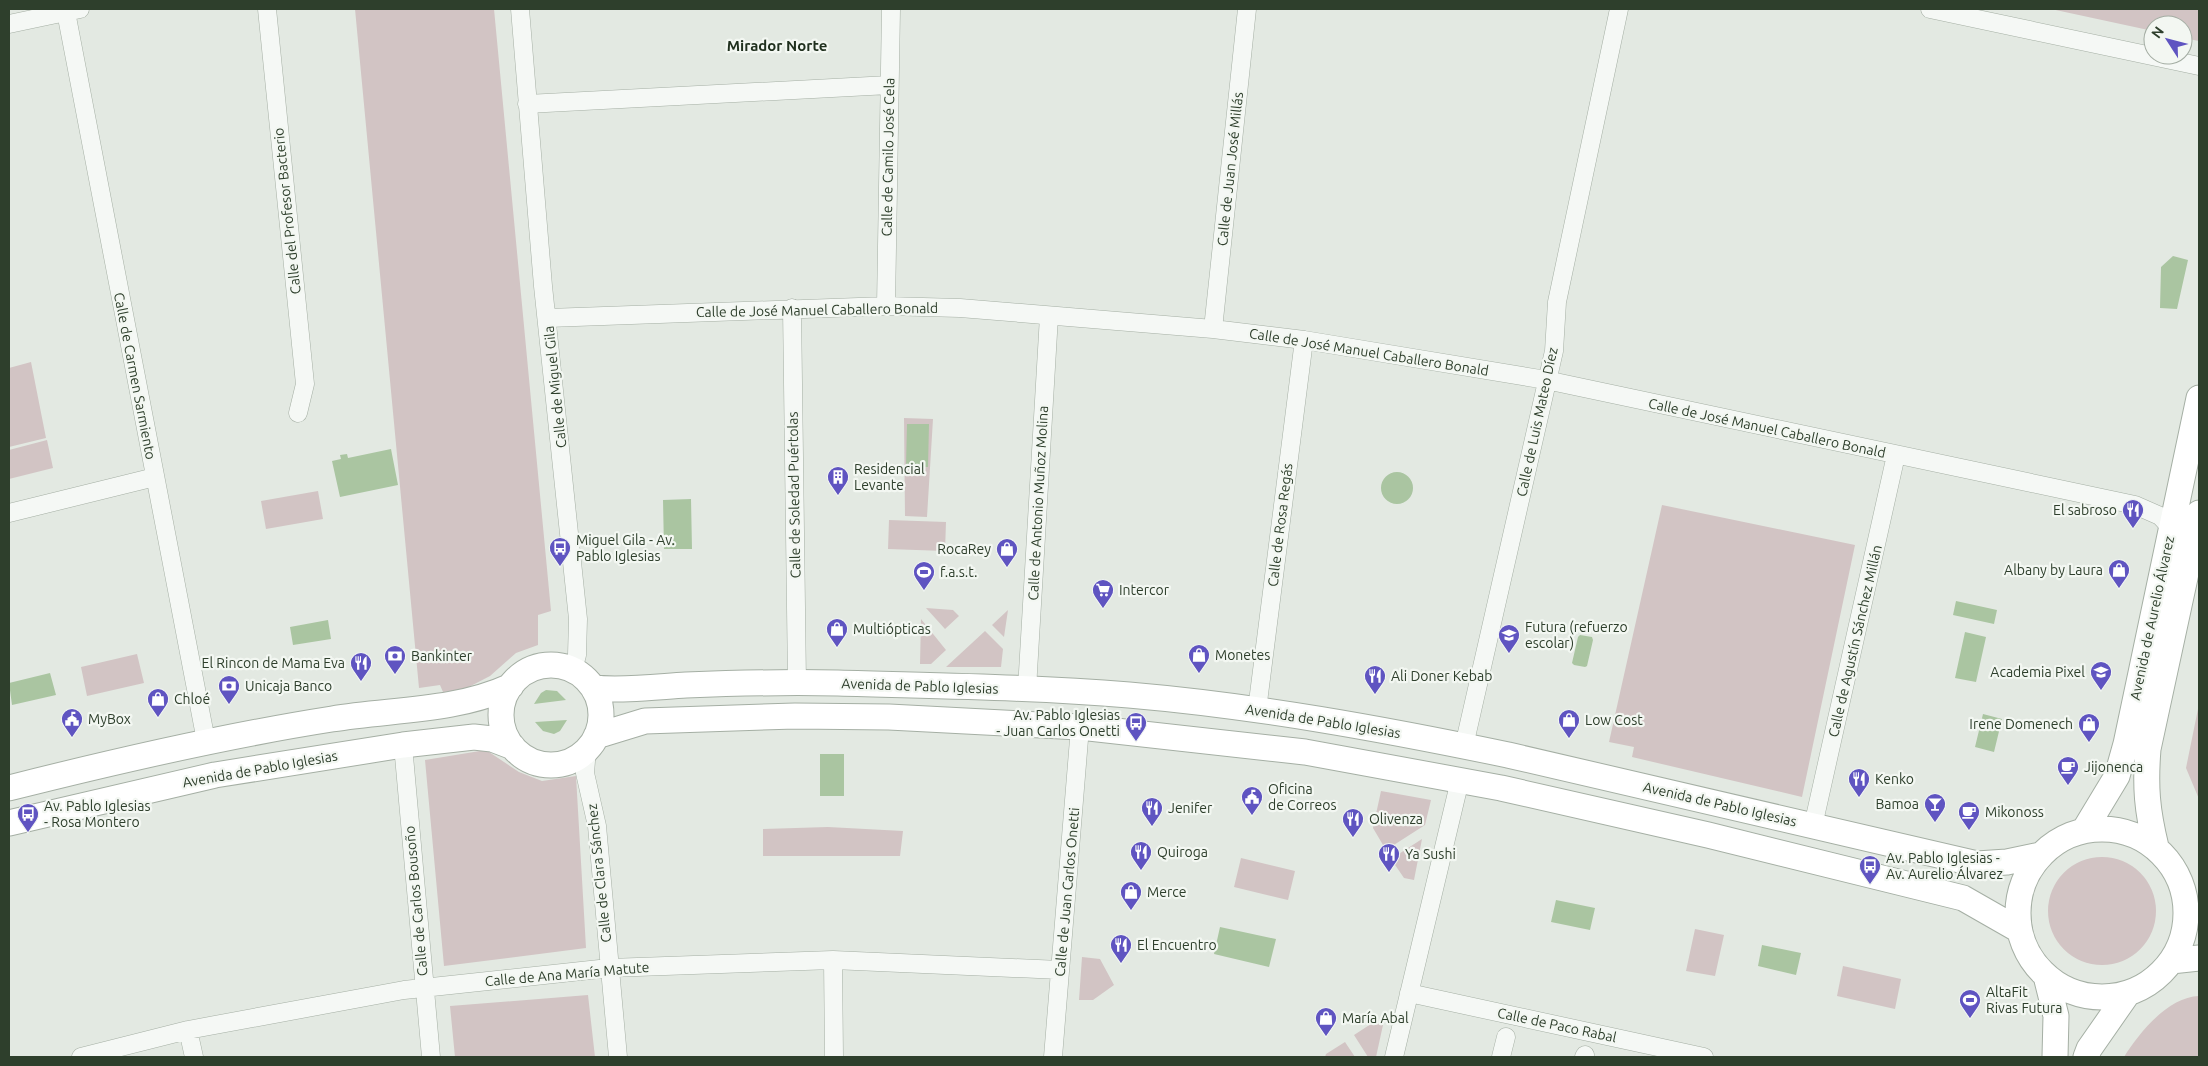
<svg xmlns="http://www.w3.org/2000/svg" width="2208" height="1066" font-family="Ubuntu,sans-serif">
<rect width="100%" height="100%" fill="#e3e9e2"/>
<path fill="#d2c4c4" d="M 355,9 L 494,9 L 551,611 L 538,615 L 538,645 L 516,653 L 490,676 L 463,690 L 443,692 L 440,685 L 419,688 Z
M 2051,9 L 2199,9 L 2199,41 L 2183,38 L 2183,25 L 2153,25 L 2153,31 Z
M 31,362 L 46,438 L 9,447 L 9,368 Z
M 904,418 L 933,419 L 927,517 L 905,516 Z
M 47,440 L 53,468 L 9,479 L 9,450 Z
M 318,491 L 323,519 L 266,529 L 261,501 Z
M 1662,505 L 1855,545 L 1802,797 L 1632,757 L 1634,747 L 1609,742 Z
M 889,520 L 946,522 L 945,551 L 888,549 Z
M 926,608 L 953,610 L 959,616 L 945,629 Z
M 1008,610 L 1004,637 L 992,625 Z
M 921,619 L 946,650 L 931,664 L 920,664 Z
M 985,631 L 1003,649 L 1001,667 L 946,667 Z
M 137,654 L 144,683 L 87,696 L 81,667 Z
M 2199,704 L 2199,799 L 2186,768 Z
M 486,750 L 519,772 L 542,781 L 576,776 L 586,948 L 444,966 L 425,760 Z
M 1381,791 L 1431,800 L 1425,825 L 1386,850 L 1373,828 Z
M 828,827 L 903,831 L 900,856 L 763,856 L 763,829 Z
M 1422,839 L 1414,880 L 1404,878 L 1391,859 Z
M2048 911a54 54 0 1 1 108 0a54 54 0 1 1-108 0Z
M 1241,858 L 1295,871 L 1288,900 L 1234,887 Z
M 1695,929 L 1724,935 L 1715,976 L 1686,971 Z
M 1082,957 L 1100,959 L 1114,985 L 1093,1000 L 1079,1000 Z
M 1843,966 L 1901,979 L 1895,1009 L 1837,996 Z
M 588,995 L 595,1057 L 455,1057 L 450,1006 Z
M 2199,996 L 2199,1057 L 2124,1057 C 2139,1033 2168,997 2199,996 Z
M 1374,1022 L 1383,1025 L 1376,1057 L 1368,1057 L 1354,1035 Z
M 1345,1042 L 1355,1057 L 1325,1057 L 1326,1054 Z"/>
<path fill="#aac5a1" d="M 2173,256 L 2188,260 L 2177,309 L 2160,308 L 2161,267 Z
M 907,424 L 929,424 L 928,467 L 923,467 L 917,475 L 912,473 L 911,467 L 906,467 Z
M 391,449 L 398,485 L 340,497 L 332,461 L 341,459 L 340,455 L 347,454 L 348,458 Z
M1381 488a16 16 0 1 1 32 0a16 16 0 1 1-32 0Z
M 691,499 L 692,549 L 664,549 L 663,500 Z
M 1956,601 L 1997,610 L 1994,624 L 1953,615 Z
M 328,620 L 331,639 L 293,645 L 290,627 Z
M 1965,632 L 1986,637 L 1976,682 L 1955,678 Z
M 1580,635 L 1592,637 L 1593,640 L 1587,666 L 1585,667 L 1574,665 L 1572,663 L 1578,637 Z
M 50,673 L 56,695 L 12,705 L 9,683 Z
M 546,690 L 557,691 L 566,700 L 534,704 L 541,693 Z
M 1983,714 L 2002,719 L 1994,752 L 1975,747 Z
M 567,720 L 560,731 L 554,734 L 543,731 L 535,722 Z
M 820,754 L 844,754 L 844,796 L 820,796 Z
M 1556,900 L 1595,908 L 1590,930 L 1551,922 Z
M 1220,927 L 1276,939 L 1269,967 L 1214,954 Z
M 1762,945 L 1801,953 L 1796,975 L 1758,966 Z"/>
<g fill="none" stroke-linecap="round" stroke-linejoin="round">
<g stroke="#a5afa4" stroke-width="19">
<path id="street" d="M 267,9 L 305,384 L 298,413
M 520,9 L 543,286 L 578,619 L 577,655 L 573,670
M 1930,9 L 2199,66
M 66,12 L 206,741
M 9,24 L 80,9
M 527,104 L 889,85
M 886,306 L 891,9
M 792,308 L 797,682
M 548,318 L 886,306 L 960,308 L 1213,329 L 1304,340 L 1546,380 L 2135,505 L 2160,516 L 2171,528
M 1213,329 L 1247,9
M 9,513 L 155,477
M 1027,689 L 1049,316
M 1257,710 L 1304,340
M 403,745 L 431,1057
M 1464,746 L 1554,351 L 1557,302 L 1619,9
M 587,749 L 585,773 L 597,826 L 618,1057
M 1813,826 L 1896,455
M 833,960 L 834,1057
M 1409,993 L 1704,1057
M 188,1030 L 194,1057
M 81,1057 L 188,1030 L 404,990 L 609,968 L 833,960 L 1060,970
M 1053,1057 L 1080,727
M 1394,1057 L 1460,780
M 1501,1057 L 1506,1037
M 1584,1057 L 1585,1055"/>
</g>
<g stroke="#a5afa4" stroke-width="27">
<path id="secondary" d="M501 715a50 50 0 1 1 100 0a50 50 0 1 1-100 0Z
M 593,688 C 624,691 655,687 686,685 C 736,683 787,682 838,683 C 935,686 1032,687 1129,695 C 1257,706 1383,729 1508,755 L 1977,864 L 2007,862 L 2040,855
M 596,736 L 645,721 L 795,716 L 889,717 L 1080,727 L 1305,752 L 1501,788 L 1708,835 L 1963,898 L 2019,930
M 9,788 C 116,761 223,736 332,719 C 392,709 454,712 511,686
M 9,823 L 215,775 L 403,745 L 474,737 L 492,739 L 513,747
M2018 913a84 84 0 1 1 168 0a84 84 0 1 1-168 0Z
M 2085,829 L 2117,776 L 2126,744 L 2199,398
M 2156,847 C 2147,810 2145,787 2148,749 L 2199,513
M 2171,961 L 2199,958
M 2046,976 L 2056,1016 L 2055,1057
M 2086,1057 L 2089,1049 L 2128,993"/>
</g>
<use href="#street" stroke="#f5f8f5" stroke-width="18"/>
<use href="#secondary" stroke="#fff" stroke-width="25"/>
</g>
<defs>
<g id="building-pin" transform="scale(1.125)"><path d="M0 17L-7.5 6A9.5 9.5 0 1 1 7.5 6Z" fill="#5f54c1" stroke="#f3f7f2"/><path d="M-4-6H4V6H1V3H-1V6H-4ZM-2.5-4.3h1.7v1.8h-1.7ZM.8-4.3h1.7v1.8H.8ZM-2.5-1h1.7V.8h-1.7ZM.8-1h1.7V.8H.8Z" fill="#fff"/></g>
<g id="restaurant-pin" transform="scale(1.125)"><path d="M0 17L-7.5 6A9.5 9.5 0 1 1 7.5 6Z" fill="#5f54c1" stroke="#f3f7f2"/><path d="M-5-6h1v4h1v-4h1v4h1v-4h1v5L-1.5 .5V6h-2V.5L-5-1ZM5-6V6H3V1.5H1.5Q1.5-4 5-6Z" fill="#fff"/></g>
<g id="bus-pin" transform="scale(1.125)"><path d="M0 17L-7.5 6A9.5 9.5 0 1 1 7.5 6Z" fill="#5f54c1" stroke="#f3f7f2"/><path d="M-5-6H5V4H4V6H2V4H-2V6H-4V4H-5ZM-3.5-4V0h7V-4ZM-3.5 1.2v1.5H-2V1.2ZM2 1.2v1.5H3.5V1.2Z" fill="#fff"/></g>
<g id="shop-pin" transform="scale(1.125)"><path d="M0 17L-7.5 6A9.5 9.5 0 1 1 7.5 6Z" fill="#5f54c1" stroke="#f3f7f2"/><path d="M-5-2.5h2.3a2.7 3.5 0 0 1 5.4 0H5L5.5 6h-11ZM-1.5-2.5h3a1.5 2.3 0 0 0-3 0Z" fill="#fff"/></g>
<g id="stadium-pin" transform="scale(1.125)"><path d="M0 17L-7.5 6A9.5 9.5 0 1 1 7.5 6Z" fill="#5f54c1" stroke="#f3f7f2"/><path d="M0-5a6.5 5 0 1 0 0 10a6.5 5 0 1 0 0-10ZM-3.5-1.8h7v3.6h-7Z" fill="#fff"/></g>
<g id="supermarket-pin" transform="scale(1.125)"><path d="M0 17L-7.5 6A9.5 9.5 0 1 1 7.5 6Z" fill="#5f54c1" stroke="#f3f7f2"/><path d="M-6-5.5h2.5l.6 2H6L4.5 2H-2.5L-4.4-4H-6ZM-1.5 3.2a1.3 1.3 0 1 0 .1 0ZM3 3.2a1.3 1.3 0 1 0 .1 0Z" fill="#fff"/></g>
<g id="school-pin" transform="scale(1.125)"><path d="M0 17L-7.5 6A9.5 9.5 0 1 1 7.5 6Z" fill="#5f54c1" stroke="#f3f7f2"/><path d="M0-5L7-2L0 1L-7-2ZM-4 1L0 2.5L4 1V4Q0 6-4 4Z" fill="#fff"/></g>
<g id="bank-pin" transform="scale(1.125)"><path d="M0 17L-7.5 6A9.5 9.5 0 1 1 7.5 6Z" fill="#5f54c1" stroke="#f3f7f2"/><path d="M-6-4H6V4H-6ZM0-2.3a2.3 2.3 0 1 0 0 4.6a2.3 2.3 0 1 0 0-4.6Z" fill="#fff"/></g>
<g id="civic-pin" transform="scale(1.125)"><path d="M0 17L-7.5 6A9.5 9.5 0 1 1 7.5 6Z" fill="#5f54c1" stroke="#f3f7f2"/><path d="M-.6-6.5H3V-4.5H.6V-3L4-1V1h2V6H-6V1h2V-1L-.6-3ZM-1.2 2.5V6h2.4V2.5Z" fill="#fff"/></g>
<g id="cafe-pin" transform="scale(1.125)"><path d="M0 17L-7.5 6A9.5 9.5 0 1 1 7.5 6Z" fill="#5f54c1" stroke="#f3f7f2"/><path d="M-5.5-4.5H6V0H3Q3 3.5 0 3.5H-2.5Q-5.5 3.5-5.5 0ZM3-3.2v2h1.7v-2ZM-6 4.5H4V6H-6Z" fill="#fff"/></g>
<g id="bar-pin" transform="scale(1.125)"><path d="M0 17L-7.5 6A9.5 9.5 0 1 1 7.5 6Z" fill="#5f54c1" stroke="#f3f7f2"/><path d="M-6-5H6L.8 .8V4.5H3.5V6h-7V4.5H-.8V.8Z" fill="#fff"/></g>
</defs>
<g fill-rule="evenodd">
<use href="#building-pin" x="838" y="477"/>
<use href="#restaurant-pin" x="2133" y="510"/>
<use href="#bus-pin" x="560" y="548"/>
<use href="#shop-pin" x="1007" y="549"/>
<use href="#shop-pin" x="2119" y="570"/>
<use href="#stadium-pin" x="924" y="572"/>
<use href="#supermarket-pin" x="1103" y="590"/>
<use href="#shop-pin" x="837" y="629"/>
<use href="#school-pin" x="1509" y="635"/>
<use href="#shop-pin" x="1199" y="655"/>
<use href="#bank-pin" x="395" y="656"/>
<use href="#restaurant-pin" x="361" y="663"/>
<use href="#school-pin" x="2101" y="672"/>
<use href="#restaurant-pin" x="1375" y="676"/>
<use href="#bank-pin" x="229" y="686"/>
<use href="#shop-pin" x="158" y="699"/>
<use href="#civic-pin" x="72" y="719"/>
<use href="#shop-pin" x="1569" y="720"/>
<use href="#bus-pin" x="1136" y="723"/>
<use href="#shop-pin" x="2089" y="724"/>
<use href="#cafe-pin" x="2068" y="767"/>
<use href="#restaurant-pin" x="1859" y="779"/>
<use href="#civic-pin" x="1252" y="797"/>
<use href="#bar-pin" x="1935" y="804"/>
<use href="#restaurant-pin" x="1152" y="808"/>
<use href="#cafe-pin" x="1969" y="812"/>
<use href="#bus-pin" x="28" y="814"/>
<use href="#restaurant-pin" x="1353" y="819"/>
<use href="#restaurant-pin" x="1141" y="852"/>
<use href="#restaurant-pin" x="1389" y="854"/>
<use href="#bus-pin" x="1870" y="866"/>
<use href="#shop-pin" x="1131" y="892"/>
<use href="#restaurant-pin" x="1121" y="945"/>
<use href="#stadium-pin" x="1970" y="1000"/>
<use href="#shop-pin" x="1326" y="1018"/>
</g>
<g text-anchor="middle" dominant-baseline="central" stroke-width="4.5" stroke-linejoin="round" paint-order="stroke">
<g font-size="14" fill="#2e3f2c" stroke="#f3f7f2">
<text transform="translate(888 157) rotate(-89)">Calle de Camilo José Cela</text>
<text transform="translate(1230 169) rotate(-84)">Calle de Juan José Millás</text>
<text transform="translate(287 211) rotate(-96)">Calle del Profesor Bacterio</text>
<text transform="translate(817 310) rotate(-1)">Calle de José Manuel Caballero Bonald</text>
<text transform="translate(1369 352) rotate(9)">Calle de José Manuel Caballero Bonald</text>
<text transform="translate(135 376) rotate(79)">Calle de Carmen Sarmiento</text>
<text transform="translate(555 387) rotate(-96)">Calle de Miguel Gila</text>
<text transform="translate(1537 422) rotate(-78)">Calle de Luis Mateo Díez</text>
<text transform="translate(1767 428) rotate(12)">Calle de José Manuel Caballero Bonald</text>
<text transform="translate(794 495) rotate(-91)">Calle de Soledad Puértolas</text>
<text transform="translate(1038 503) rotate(-87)">Calle de Antonio Muñoz Molina</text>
<text transform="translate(1280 525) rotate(-83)">Calle de Rosa Regás</text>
<text transform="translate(2152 618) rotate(-78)">Avenida de Aurelio Álvarez</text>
<text transform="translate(1855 641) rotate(-77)">Calle de Agustín Sánchez Millán</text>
<text transform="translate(920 686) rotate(2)">Avenida de Pablo Iglesias</text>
<text transform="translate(1323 721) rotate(9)">Avenida de Pablo Iglesias</text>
<text transform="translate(260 769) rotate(-10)">Avenida de Pablo Iglesias</text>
<text transform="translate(1720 804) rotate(13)">Avenida de Pablo Iglesias</text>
<text transform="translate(599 873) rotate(-96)">Calle de Clara Sánchez</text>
<text transform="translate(1067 892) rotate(-85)">Calle de Juan Carlos Onetti</text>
<text transform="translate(416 901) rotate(-95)">Calle de Carlos Bousoño</text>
<text transform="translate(567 974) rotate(-5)">Calle de Ana María Matute</text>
<text transform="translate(1557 1025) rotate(12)">Calle de Paco Rabal</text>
</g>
<g font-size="14" fill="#2e3f2c" stroke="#f3f7f2" text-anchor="start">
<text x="854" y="469">Residencial<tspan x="854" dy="16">Levante</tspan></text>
<text x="2117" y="510" text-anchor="end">El sabroso</text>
<text x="576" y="540">Miguel Gila - Av.<tspan x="576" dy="16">Pablo Iglesias</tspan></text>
<text x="991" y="549" text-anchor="end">RocaRey</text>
<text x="2103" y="570" text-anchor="end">Albany by Laura</text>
<text x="940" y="572">f.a.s.t.</text>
<text x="1119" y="590">Intercor</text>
<text x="1525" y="627">Futura (refuerzo<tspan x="1525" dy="16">escolar)</tspan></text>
<text x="853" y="629">Multiópticas</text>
<text x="1215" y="655">Monetes</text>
<text x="411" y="656">Bankinter</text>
<text x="345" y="663" text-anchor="end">El Rincon de Mama Eva</text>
<text x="2085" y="672" text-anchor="end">Academia Pixel</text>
<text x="1391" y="676">Ali Doner Kebab</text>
<text x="245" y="686">Unicaja Banco</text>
<text x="174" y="699">Chloé</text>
<text x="1120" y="715" text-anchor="end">Av. Pablo Iglesias<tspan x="1120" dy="16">- Juan Carlos Onetti</tspan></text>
<text x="88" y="719">MyBox</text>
<text x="1585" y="720">Low Cost</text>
<text x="2073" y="724" text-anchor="end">Irene Domenech</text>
<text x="2084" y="767">Jijonenca</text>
<text x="1875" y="779">Kenko</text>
<text x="1268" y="789">Oficina<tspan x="1268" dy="16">de Correos</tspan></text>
<text x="1919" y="804" text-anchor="end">Bamoa</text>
<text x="44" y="806">Av. Pablo Iglesias<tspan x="44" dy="16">- Rosa Montero</tspan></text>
<text x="1168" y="808">Jenifer</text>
<text x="1985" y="812">Mikonoss</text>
<text x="1369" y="819">Olivenza</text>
<text x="1157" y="852">Quiroga</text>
<text x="1405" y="854">Ya Sushi</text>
<text x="1886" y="858">Av. Pablo Iglesias -<tspan x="1886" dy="16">Av. Aurelio Álvarez</tspan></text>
<text x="1147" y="892">Merce</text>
<text x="1137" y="945">El Encuentro</text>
<text x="1986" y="992">AltaFit<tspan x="1986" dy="16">Rivas Futura</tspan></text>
<text x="1342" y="1018">María Abal</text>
</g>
<g font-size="15" font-weight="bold" fill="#20301e" stroke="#f3f7f2">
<text x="777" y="45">Mirador Norte</text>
</g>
</g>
<rect width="2208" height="1066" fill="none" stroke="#2e3f2c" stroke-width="20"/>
<g transform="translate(2168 40) rotate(306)"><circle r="24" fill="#f3f7f2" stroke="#a4ada3"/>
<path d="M0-4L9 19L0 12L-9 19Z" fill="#5f54c1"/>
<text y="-8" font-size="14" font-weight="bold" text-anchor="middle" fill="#2e3f2c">N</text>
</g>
</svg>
